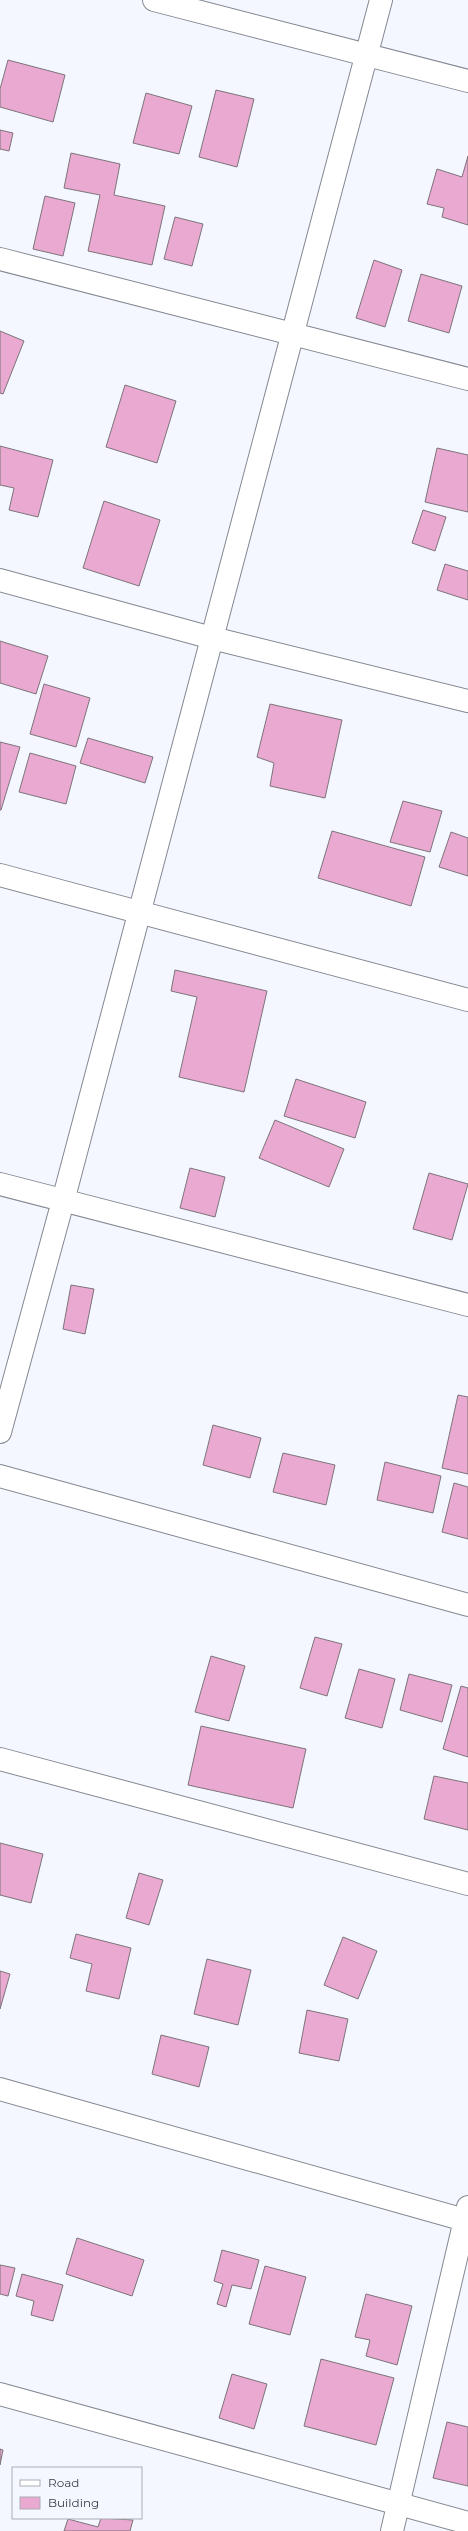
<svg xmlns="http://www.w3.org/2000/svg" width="468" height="2531" font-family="Montserrat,sans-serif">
<rect width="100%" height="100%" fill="#f4f7ff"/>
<path fill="#e9a9d0" stroke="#7d7479" d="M 8,60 L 65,75 L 53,122 L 0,107 L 0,89 Z
M 216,90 L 254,99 L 237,167 L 199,157 Z
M 146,93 L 192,106 L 179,154 L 133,143 Z
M 0,130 L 13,133 L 9,151 L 0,149 Z
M 71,153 L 120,164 L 114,195 L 165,206 L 152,265 L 88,251 L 100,195 L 64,188 Z
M 468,156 L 468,225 L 442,217 L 444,208 L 427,204 L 437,169 L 462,177 Z
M 45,196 L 75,203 L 63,256 L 33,249 Z
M 175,217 L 203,224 L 192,266 L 164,259 Z
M 374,260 L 402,270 L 385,327 L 356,318 Z
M 421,274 L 462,286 L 449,333 L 408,321 Z
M 0,331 L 24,341 L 3,394 L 0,393 Z
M 125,385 L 176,401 L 157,463 L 106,447 Z
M 0,446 L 53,460 L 38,517 L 9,510 L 14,488 L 0,485 Z
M 437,448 L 468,455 L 468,512 L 425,502 Z
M 104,501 L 160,520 L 139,586 L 83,568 Z
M 423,510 L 446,517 L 435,551 L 412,543 Z
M 445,564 L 468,571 L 468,600 L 437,590 Z
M 0,641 L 48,656 L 36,694 L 0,683 Z
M 44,684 L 90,698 L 76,747 L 30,734 Z
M 270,704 L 342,720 L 325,798 L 270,786 L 274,763 L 257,757 Z
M 88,738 L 153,757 L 145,783 L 80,763 Z
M 0,742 L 20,747 L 1,810 L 0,810 Z
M 30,753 L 76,766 L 66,804 L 19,792 Z
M 403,801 L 442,811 L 430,852 L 390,842 Z
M 332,831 L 425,857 L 411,906 L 318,878 Z
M 451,832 L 468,838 L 468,876 L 439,867 Z
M 175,970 L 267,991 L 244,1092 L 179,1077 L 197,997 L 171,991 Z
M 296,1079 L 366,1102 L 355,1138 L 284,1116 Z
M 275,1120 L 344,1149 L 329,1187 L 259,1158 Z
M 190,1168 L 225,1177 L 215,1217 L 180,1208 Z
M 429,1173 L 468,1184 L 452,1240 L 413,1229 Z
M 71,1285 L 94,1289 L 85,1334 L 63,1329 Z
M 458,1395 L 468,1397 L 468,1474 L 442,1468 Z
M 213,1425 L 261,1438 L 250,1478 L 203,1465 Z
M 283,1453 L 335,1465 L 326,1505 L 273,1492 Z
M 385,1462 L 441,1476 L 433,1513 L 377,1500 Z
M 454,1483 L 468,1487 L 468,1539 L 442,1532 Z
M 315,1637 L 342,1644 L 327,1696 L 300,1688 Z
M 211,1656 L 245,1666 L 229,1721 L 195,1712 Z
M 359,1669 L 395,1679 L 382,1728 L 345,1718 Z
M 409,1674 L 452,1685 L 442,1722 L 400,1710 Z
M 461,1686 L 468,1688 L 468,1757 L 443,1749 Z
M 201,1726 L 306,1749 L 293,1808 L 188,1785 Z
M 434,1776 L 468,1783 L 468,1830 L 424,1819 Z
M 0,1843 L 43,1854 L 31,1903 L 0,1895 Z
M 139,1873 L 163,1880 L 149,1925 L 126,1918 Z
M 76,1934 L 131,1948 L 119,1999 L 86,1991 L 92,1964 L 70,1958 Z
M 343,1937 L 377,1951 L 358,1999 L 324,1985 Z
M 207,1959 L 251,1970 L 238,2025 L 194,2014 Z
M 0,1971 L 10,1974 L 0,2009 Z
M 307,2010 L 348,2019 L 339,2061 L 299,2053 Z
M 161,2035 L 209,2047 L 199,2087 L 152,2074 Z
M 77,2238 L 144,2260 L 132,2296 L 66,2274 Z
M 222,2250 L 259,2260 L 251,2289 L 232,2285 L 226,2307 L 217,2304 L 223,2284 L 214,2281 Z
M 0,2265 L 15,2268 L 8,2296 L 0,2294 Z
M 265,2266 L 306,2277 L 290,2335 L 249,2324 Z
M 22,2274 L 63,2285 L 53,2321 L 31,2315 L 34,2301 L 16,2296 Z
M 366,2294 L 412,2306 L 397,2365 L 366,2356 L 370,2340 L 355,2337 Z
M 321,2359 L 394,2378 L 376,2445 L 304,2426 Z
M 232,2374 L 267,2384 L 254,2429 L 219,2418 Z
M 447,2422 L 468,2427 L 468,2486 L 433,2478 Z
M 0,2449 L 3,2450 L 0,2465 Z
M 101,2518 L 133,2520 L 130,2531 L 64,2531 L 68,2519 L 98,2527 Z"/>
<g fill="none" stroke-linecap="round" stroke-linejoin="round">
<g stroke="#848890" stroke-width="24">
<path id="minor" d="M 154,0 L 468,81
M 0,259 L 468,379
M 0,580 L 212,638 L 468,701
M 0,875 L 468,1000
M 0,1184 L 468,1305
M 0,1432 L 63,1201 L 381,0
M 0,1476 L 468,1605
M 0,1759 L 468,1884
M 0,2089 L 468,2221
M 0,2394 L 468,2523
M 392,2531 L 468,2207"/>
</g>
<use href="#minor" stroke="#fff" stroke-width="22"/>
</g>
<rect x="12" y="2467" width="130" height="52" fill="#f4f7ff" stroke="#aaadb3"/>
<rect x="20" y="2480" width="20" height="6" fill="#ffffff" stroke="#aaadb3"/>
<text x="48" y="2487" font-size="12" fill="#3b3d41">Road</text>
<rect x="20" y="2497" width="20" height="12" fill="#e9a9d0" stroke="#aaadb3"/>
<text x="48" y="2507" font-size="12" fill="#3b3d41">Building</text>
</svg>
